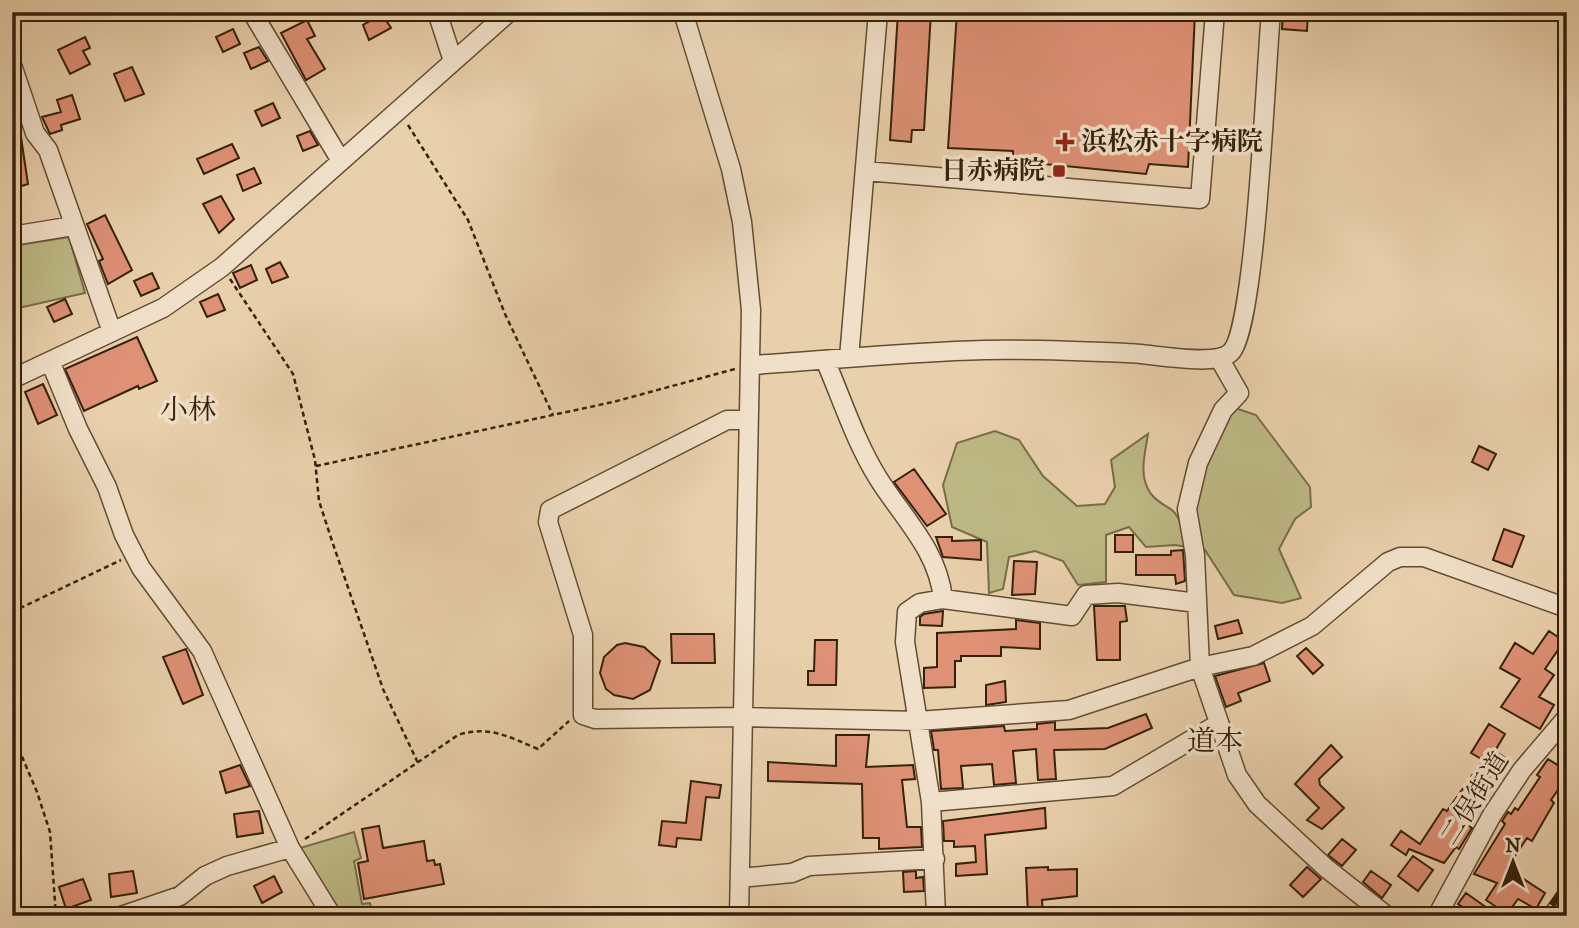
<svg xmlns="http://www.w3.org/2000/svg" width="1579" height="928" font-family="'IM FELL DW Pica','Noto Serif JP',serif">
<rect width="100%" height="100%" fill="#e9d0ac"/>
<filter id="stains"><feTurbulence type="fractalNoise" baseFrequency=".00286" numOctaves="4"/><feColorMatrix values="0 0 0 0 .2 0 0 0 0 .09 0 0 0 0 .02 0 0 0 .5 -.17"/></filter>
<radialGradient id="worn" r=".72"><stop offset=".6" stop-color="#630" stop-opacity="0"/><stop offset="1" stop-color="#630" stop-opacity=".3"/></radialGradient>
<path fill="#bdb985" stroke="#796d47" stroke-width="2" d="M 69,237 L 85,293 L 23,307 L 12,305 L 12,246 Z
M 1229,406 L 1256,415 L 1310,487 L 1311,507 L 1295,519 L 1279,549 L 1301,598 L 1282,603 L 1234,595 L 1205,550 L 1175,545 L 1146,547 L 1129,527 L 1106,535 L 1106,582 L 1078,585 L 1063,561 L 1035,551 L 1009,557 L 1003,589 L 989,593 L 987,542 L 952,527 L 943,485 L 957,443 L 995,431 L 1019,440 L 1043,476 L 1077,506 L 1105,504 L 1115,487 L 1111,460 L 1148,434 C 1145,454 1138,476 1151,494 C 1165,511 1176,503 1182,530 L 1198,441 Z
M 354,832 L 361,858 L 354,861 L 362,904 L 370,903 L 374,916 L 343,916 L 332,905 L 300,848 Z"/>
<path fill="#df9176" stroke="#352109" stroke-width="2" d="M 898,12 L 931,12 L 924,130 L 912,130 L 911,142 L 890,140 Z
M 957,12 L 1195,12 L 1188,167 L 1149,164 L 1146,174 L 1013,161 L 1013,151 L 948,148 Z
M 1283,12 L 1308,12 L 1307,31 L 1282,29 Z
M 382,14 L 391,28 L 369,40 L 363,25 Z
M 307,20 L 315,36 L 307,39 L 325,69 L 306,80 L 281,33 Z
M 233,29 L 240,44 L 223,52 L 216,37 Z
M 85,37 L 90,48 L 83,51 L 90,64 L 70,74 L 58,50 Z
M 259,47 L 268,61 L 251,69 L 244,53 Z
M 132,67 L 144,94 L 125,101 L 114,74 Z
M 72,95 L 80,119 L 61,125 L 62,130 L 50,134 L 42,117 L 61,112 L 57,100 Z
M 273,103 L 280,118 L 262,126 L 255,111 Z
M 18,117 L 28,184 L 12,189 L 12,118 Z
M 310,131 L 318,145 L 303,151 L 297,136 Z
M 232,144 L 239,158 L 204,174 L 197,159 Z
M 254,168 L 261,183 L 243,191 L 237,175 Z
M 221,196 L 234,219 L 219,233 L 203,204 Z
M 105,215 L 132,270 L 108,284 L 99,261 L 103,259 L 87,224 Z
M 280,262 L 288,277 L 272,283 L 266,269 Z
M 251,265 L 257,280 L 240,288 L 233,273 Z
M 152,273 L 159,288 L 141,296 L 134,281 Z
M 218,294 L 225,310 L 207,317 L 200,302 Z
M 65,299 L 72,314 L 54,322 L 47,307 Z
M 137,337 L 157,381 L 139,389 L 138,386 L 84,411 L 65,369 Z
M 43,384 L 57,415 L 38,424 L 25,392 Z
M 1479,446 L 1496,454 L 1488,470 L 1472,462 Z
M 914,469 L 946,514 L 927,526 L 894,482 Z
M 1504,529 L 1524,536 L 1512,567 L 1493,560 Z
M 1115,535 L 1133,535 L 1133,552 L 1115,552 Z
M 936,537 L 952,537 L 952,541 L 981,540 L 981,560 L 943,557 Z
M 1183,550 L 1185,581 L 1176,584 L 1175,575 L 1136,575 L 1136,555 L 1171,555 L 1171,551 Z
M 1014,561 L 1037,562 L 1035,594 L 1012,595 Z
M 1094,606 L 1125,606 L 1127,621 L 1120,622 L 1120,660 L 1097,660 Z
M 943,611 L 942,626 L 920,625 L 920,617 L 924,614 Z
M 1016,620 L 1040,623 L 1040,649 L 1001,647 L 1001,656 L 961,656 L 961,661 L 955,661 L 955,687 L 924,688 L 924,668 L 937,667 L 937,633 L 1016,629 Z
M 1238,620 L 1242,633 L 1218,639 L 1215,626 Z
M 1549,631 L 1564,641 L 1545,669 L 1554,675 L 1539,697 L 1554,705 L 1540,729 L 1501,707 L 1520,679 L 1500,668 L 1515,643 L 1533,654 Z
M 671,634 L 714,634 L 715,663 L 672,663 Z
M 815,640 L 837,640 L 836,685 L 808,685 L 808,671 L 814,671 Z
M 625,643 L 644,647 L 660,661 L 650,690 L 633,699 L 614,695 L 606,689 L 600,673 L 604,657 L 617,645 Z
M 1306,648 L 1323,665 L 1313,674 L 1297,656 Z
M 186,649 L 203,695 L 183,704 L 163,657 Z
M 1264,663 L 1270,681 L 1238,693 L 1241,701 L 1226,707 L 1215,676 Z
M 1005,681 L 1006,702 L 986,705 L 986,685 Z
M 1146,714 L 1152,728 L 1105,749 L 1054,750 L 1056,779 L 1038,780 L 1036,749 L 1013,751 L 1016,783 L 994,785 L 992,764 L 961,766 L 963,788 L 941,789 L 938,750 L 934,750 L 931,731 L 1004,726 L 1005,731 L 1037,729 L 1037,724 L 1055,722 L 1055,730 L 1108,728 Z
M 1489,724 L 1505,734 L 1495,751 L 1507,759 L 1500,771 L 1495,768 L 1462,821 L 1472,828 L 1459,849 L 1456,847 L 1444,863 L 1409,849 L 1406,855 L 1391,845 L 1401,831 L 1420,844 L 1443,809 L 1447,811 L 1483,760 L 1471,753 Z
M 836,735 L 869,735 L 866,767 L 913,765 L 915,779 L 902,780 L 907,827 L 921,827 L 922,847 L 879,849 L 879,838 L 863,838 L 862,784 L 768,781 L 768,762 L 836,766 Z
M 1331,745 L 1342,757 L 1319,779 L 1320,785 L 1344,808 L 1322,829 L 1307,820 L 1319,808 L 1295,784 Z
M 1548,759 L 1567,771 L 1567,777 L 1551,800 L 1554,803 L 1532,841 L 1527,838 L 1507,868 L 1545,893 L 1536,909 L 1518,899 L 1507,914 L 1486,900 L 1497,883 L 1474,874 L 1505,824 L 1502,821 L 1508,812 L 1511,814 L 1515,808 L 1518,810 L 1540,777 L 1537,775 Z
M 240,765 L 250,786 L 226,793 L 220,772 Z
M 691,781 L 721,785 L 719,798 L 706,797 L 701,840 L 677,838 L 676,847 L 659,845 L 662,821 L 686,823 Z
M 1045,808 L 1046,828 L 985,835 L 987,874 L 956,876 L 956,864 L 976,862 L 975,846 L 954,847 L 954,841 L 944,841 L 943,821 Z
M 259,811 L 263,833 L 237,837 L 234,814 Z
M 379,826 L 383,848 L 424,841 L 427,861 L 434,860 L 435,865 L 440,864 L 444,884 L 364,899 L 358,863 L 368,861 L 362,829 Z
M 1342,839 L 1356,850 L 1342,866 L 1328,855 Z
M 1413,856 L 1433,870 L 1418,891 L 1398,876 Z
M 1048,867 L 1048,870 L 1077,869 L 1077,896 L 1042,900 L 1043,916 L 1028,916 L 1026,868 Z
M 1307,867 L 1321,879 L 1303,897 L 1290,885 Z
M 133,871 L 137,893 L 111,897 L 109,874 Z
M 916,871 L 916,878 L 923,877 L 924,891 L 904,892 L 903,872 Z
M 1371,871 L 1391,885 L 1382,898 L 1363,882 Z
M 274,876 L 282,892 L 262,903 L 254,886 Z
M 83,879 L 91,900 L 66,909 L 59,887 Z
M 1466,893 L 1487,908 L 1481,916 L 1476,916 L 1458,904 Z"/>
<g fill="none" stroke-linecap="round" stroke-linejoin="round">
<g stroke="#624d32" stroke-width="21">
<path id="minor" d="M 252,12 L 341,161
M 437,12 L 453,61
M 683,12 L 731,169 L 742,222 L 751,310 L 739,916
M 12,65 L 35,133 L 48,150 L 112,332
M 865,171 L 1200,199 L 1215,12
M 12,236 L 73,226
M 849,358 L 878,12
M 1219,358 L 1239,393 L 1223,410 L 1198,463 L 1187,509 L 1195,555 L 1200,667 L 1237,775 L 1257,804 L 1326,868 L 1387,916
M 825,360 C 842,399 855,441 878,478 C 903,518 938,550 943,599
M 50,361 L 78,429 L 107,487 L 124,535 L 141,568 L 202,651 L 290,848 L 332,916
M 752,365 C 829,360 907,352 984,350 C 1032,349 1080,351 1127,353 C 1150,353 1216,368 1231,352 C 1256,327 1266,64 1271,12
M 12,379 L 163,308 L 222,267 L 509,12
M 749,420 L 727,420 L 550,510 L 548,522 L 583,635 L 583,715 L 595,719 L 742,717 L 918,721 L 1069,710 L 1200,667 L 1253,656 L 1312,626 L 1388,562 L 1400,557 L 1424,557 L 1567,608
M 931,802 L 1113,786 L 1218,724
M 740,878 L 792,873 L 809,866 L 935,859
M 121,916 L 180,896 L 205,876 L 227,866 L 290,848
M 936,916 L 931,802 L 905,642 L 907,612 L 920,603 L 943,599 L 1072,616 L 1086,595 L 1118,593 L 1197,603
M 1437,916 L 1492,815 L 1522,770 L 1567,717
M 1560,916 L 1567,906"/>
</g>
<path stroke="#352109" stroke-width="2.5" stroke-dasharray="5 3.5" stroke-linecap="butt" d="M 408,125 L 468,220 L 505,314 L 553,415
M 230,279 L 293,374 L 315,460 L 319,501 L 332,541 L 383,689 L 418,763
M 316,466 L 613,402 L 735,369
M 12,612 L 121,560
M 12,733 L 37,792 L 50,832 L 56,916
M 305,839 L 458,735 C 489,725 509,737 538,749 L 569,721"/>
<use href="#minor" stroke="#f1e0c9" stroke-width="18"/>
<g stroke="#352109" stroke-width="7">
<path id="rail" d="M 1544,916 L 1567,883"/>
</g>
<use href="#rail" stroke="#f1e0c9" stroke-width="4.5" stroke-dasharray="13" stroke-linecap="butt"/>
</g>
<g fill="#8f2418" stroke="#f1e0c9" stroke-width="2.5">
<path d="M1061.5 131.5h7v7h7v7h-7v7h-7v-7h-7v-7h7z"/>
<rect x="1052" y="164" width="14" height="14" rx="3.5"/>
</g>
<g text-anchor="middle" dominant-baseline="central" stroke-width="7" stroke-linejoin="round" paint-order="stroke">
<g font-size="26" font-weight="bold" fill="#352109" stroke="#f1e0c9" text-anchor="start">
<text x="1081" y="142">浜松赤十字病院</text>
<text x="1045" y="171" text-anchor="end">日赤病院</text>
</g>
<g font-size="26" fill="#352109" stroke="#f1e0c9">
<text transform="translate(1475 799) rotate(-58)">二俣街道</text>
</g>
<g font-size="28" fill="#352109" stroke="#f1e0c9">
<text x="188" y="410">小林</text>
<text x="1215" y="741">道本</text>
</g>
</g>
<rect width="1579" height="928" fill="none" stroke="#e9d0ac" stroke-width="42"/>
<rect x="14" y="14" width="1551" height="900" fill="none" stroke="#352109" stroke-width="3.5"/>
<rect x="21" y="21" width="1537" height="886" fill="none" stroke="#352109" stroke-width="2"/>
<g transform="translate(1513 862)" stroke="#f1e0c9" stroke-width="5" paint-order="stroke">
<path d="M0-5L12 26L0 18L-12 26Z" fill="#352109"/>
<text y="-10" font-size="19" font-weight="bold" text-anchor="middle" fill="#352109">N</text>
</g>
<rect width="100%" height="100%" filter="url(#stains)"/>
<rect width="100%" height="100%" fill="url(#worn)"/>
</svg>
